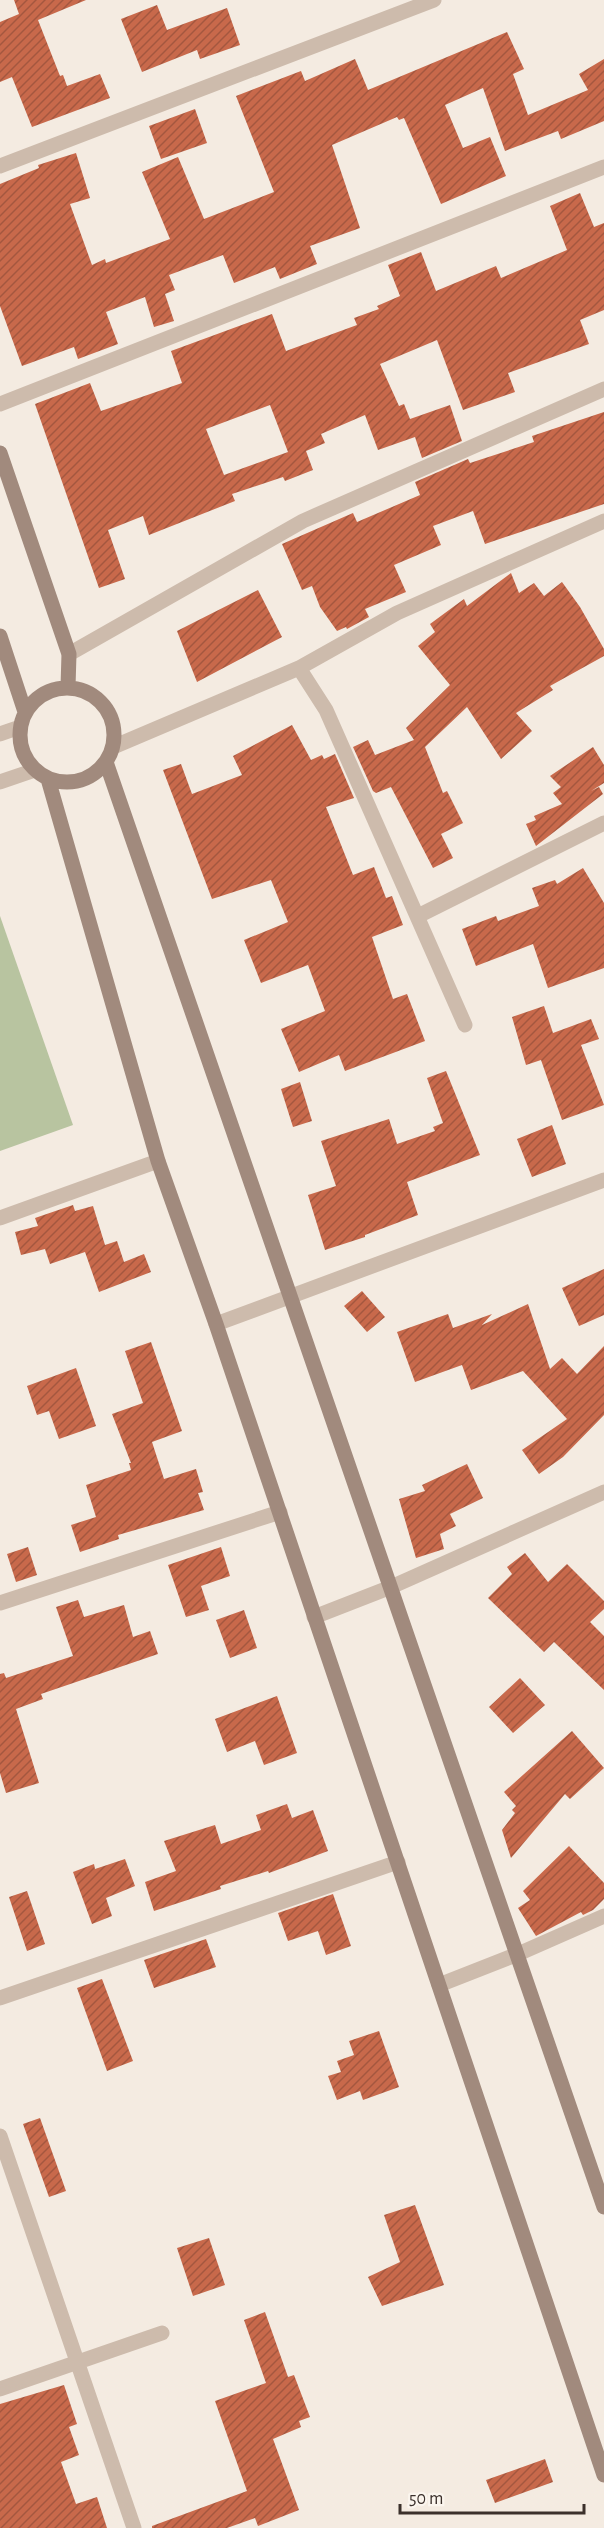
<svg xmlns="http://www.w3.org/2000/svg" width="604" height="2528" font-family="'Alegreya Sans',sans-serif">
<defs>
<pattern id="building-hatch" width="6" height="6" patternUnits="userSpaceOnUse" patternTransform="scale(1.5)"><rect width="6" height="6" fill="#c8694b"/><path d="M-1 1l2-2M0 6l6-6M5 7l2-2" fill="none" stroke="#a4573f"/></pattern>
</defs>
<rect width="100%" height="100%" fill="#f4ebe1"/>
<path fill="#b8c4a0" d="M 0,916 L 73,1125 L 0,1151 Z"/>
<path fill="url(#building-hatch)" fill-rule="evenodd" d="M 14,0 L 86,0 L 38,20 L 60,76 L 63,75 L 67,86 L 100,74 L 110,98 L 32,127 L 12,77 L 0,82 L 0,22 L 19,14 Z
M 157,5 L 167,30 L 227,8 L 240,45 L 200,59 L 197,50 L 142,72 L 121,19 Z
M 507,32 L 524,69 L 513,74 L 528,115 L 588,90 L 579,74 L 604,59 L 604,121 L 561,139 L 558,131 L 505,151 L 483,88 L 445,105 L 463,148 L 490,137 L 506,176 L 441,204 L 404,118 L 399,120 L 397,117 L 332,145 L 360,228 L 310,246 L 317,264 L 280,279 L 275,267 L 234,283 L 223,255 L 169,275 L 175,290 L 165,294 L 174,321 L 154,327 L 145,297 L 106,312 L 118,344 L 78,359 L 74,347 L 22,366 L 0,306 L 0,184 L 39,168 L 38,165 L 76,153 L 90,198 L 70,204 L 92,265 L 105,259 L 106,263 L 170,239 L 142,172 L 178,157 L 204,219 L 274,192 L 236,96 L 301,71 L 305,81 L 355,59 L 368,90 Z
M 195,109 L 207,143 L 161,159 L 149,126 Z
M 580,193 L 594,227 L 604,223 L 604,310 L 580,320 L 589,344 L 508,373 L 515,392 L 463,410 L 437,340 L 380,364 L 399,406 L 404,404 L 410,419 L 450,405 L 462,441 L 422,458 L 415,437 L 378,450 L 365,415 L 321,434 L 325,443 L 306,451 L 313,470 L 285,481 L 283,477 L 232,494 L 235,501 L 149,535 L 143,516 L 108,530 L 125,579 L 99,588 L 35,404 L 90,383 L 101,411 L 182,383 L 171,351 L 272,314 L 286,351 L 357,325 L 354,318 L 379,309 L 377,306 L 400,296 L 388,265 L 421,252 L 436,291 L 496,266 L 501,278 L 567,250 L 550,206 ZM 270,405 L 288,452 L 224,475 L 206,429 Z
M 604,412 L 604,504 L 485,544 L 473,511 L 433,526 L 441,545 L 394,565 L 406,592 L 365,609 L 369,617 L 347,629 L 346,627 L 337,631 L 320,607 L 312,586 L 302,590 L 282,544 L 353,513 L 357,522 L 420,495 L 415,482 L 468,459 L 470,463 L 534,442 L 532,436 Z
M 511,573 L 519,593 L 534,583 L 544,596 L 562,582 L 580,607 L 604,649 L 604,656 L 550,686 L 553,690 L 516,713 L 532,731 L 501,759 L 467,707 L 425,747 L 443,793 L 447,791 L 463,823 L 441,834 L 453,858 L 433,868 L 391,787 L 376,793 L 373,791 L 353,747 L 368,740 L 375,755 L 414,740 L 406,728 L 450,685 L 418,646 L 435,632 L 430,624 L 464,599 L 467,606 Z
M 258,590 L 282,637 L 197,682 L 177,631 Z
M 292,725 L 311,760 L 322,755 L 324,759 L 335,754 L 354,798 L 326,807 L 353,875 L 374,867 L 386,898 L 392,896 L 403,925 L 372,937 L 393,999 L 407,994 L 425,1041 L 345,1071 L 339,1055 L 299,1072 L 281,1029 L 325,1011 L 308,965 L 261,983 L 244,940 L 288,922 L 271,880 L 212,899 L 163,770 L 181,764 L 192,794 L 242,775 L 233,756 Z
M 593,747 L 604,765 L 604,783 L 591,791 L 599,787 L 603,794 L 536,846 L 526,824 L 536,820 L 534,816 L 562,804 L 553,793 L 561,787 L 550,776 Z
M 583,868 L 604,903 L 604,968 L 548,988 L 533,944 L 476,966 L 462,929 L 496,916 L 498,921 L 539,906 L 532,888 L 555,880 L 557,884 Z
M 544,1006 L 553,1033 L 591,1019 L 599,1039 L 581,1045 L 604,1105 L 562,1120 L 541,1060 L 526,1065 L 512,1017 Z
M 446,1071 L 480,1155 L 407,1182 L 418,1215 L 365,1235 L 365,1237 L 325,1250 L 308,1195 L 336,1186 L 321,1141 L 389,1119 L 397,1144 L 435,1131 L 433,1127 L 443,1123 L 427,1078 Z
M 300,1082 L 312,1121 L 293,1127 L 281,1089 Z
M 552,1125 L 566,1164 L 532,1177 L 517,1139 Z
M 73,1205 L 75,1211 L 93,1206 L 105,1245 L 117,1241 L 124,1262 L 144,1254 L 151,1272 L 99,1292 L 85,1252 L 50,1264 L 45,1249 L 21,1255 L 15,1232 L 38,1226 L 35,1218 Z
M 604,1269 L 604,1315 L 579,1326 L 562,1288 Z
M 362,1291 L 385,1317 L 367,1332 L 344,1306 Z
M 528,1304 L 550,1369 L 562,1358 L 577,1374 L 604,1346 L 604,1415 L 563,1457 L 539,1474 L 522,1450 L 567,1419 L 523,1371 L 471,1390 L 462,1365 L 415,1382 L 397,1332 L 448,1314 L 453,1328 L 492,1314 L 482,1325 Z
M 151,1342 L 182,1431 L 152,1442 L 164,1479 L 196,1469 L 203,1492 L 198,1493 L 204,1510 L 118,1535 L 119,1539 L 80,1552 L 71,1525 L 96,1517 L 86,1485 L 131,1470 L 129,1463 L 131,1463 L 112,1414 L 143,1403 L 125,1351 Z
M 76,1368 L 96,1426 L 59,1439 L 49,1411 L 37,1415 L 27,1386 Z
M 467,1464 L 483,1498 L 450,1514 L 456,1526 L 440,1534 L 444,1549 L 416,1558 L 399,1499 L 425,1491 L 422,1485 Z
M 28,1547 L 37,1575 L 16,1582 L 7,1554 Z
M 221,1547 L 230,1576 L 201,1586 L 209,1610 L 186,1617 L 168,1565 Z
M 525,1553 L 548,1582 L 567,1564 L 604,1601 L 604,1609 L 590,1622 L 604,1636 L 604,1690 L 554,1642 L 544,1652 L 488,1598 L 512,1574 L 507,1567 Z
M 78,1600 L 84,1617 L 124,1605 L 133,1637 L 150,1631 L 158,1654 L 41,1694 L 43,1699 L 16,1709 L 39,1783 L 6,1793 L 0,1773 L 0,1674 L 4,1673 L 6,1678 L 73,1656 L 56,1607 Z
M 244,1610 L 257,1648 L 230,1658 L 216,1620 Z
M 520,1678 L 545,1705 L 513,1733 L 489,1707 Z
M 277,1696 L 297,1753 L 264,1765 L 255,1741 L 227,1752 L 215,1719 Z
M 572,1731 L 604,1768 L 570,1799 L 565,1794 L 511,1858 L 502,1830 L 515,1813 L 512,1810 L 516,1806 L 504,1792 Z
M 287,1804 L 292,1818 L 313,1810 L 328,1851 L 269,1873 L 268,1871 L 220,1886 L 221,1889 L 154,1911 L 145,1882 L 176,1871 L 164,1841 L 215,1825 L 221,1844 L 261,1830 L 256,1815 Z
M 569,1846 L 604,1883 L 604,1899 L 593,1910 L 583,1915 L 581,1912 L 536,1936 L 518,1908 L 530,1900 L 523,1891 Z
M 125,1859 L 135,1886 L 106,1898 L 112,1916 L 92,1924 L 73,1872 L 94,1864 L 95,1869 Z
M 27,1891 L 45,1944 L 27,1951 L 9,1897 Z
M 333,1894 L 351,1946 L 326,1955 L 318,1931 L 288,1941 L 278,1913 Z
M 206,1939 L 216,1967 L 154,1988 L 144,1960 Z
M 102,1979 L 133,2061 L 107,2071 L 77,1988 Z
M 379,2031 L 399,2087 L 363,2100 L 360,2091 L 337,2100 L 328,2076 L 341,2072 L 337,2061 L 354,2055 L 349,2041 Z
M 40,2118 L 66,2191 L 49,2197 L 23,2124 Z
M 415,2205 L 444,2285 L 382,2306 L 368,2277 L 400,2262 L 384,2215 Z
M 209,2238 L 225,2285 L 193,2296 L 177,2248 Z
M 265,2312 L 288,2377 L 294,2375 L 310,2417 L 299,2421 L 301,2427 L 273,2439 L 299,2510 L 258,2526 L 255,2518 L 227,2528 L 152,2528 L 152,2526 L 247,2491 L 215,2401 L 266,2383 L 244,2320 Z
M 64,2385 L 77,2424 L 69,2427 L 79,2455 L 61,2462 L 76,2504 L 97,2497 L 107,2528 L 0,2528 L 0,2404 Z
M 545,2459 L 553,2482 L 495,2503 L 486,2480 Z"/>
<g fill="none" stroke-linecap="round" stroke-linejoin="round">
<path stroke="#cdbbac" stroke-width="15" d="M 0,166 L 434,0
M 0,404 L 604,167
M 69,654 L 303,521 L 604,389
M 299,668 L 326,710 L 465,1025
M 113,747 L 299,668 L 397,613 L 604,521
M 418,916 L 604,823
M 0,1218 L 158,1161
M 216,1324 L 604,1180
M 0,1603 L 280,1512
M 314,1617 L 391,1587 L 604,1492
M 439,1985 L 518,1954 L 604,1916
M 0,1998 L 398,1862
M 0,2136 L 134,2528
M 0,2389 L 162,2333"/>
<path stroke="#cdbbac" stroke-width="15" d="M 0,734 L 20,727
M 0,782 L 35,770"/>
<path stroke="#a18a7d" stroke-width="15" d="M 0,453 L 69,654 L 68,687
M 0,636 L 25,712
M20 735a47 47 0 1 1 94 0a47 47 0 1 1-94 0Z
M 106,762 L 604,2207
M 48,779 L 158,1161 L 216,1324 L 604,2475"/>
</g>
<path d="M400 2504v9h184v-9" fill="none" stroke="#3b302b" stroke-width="3"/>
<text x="409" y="2504" font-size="18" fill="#3b302b" stroke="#fbf5ee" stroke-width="4.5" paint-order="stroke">50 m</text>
</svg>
